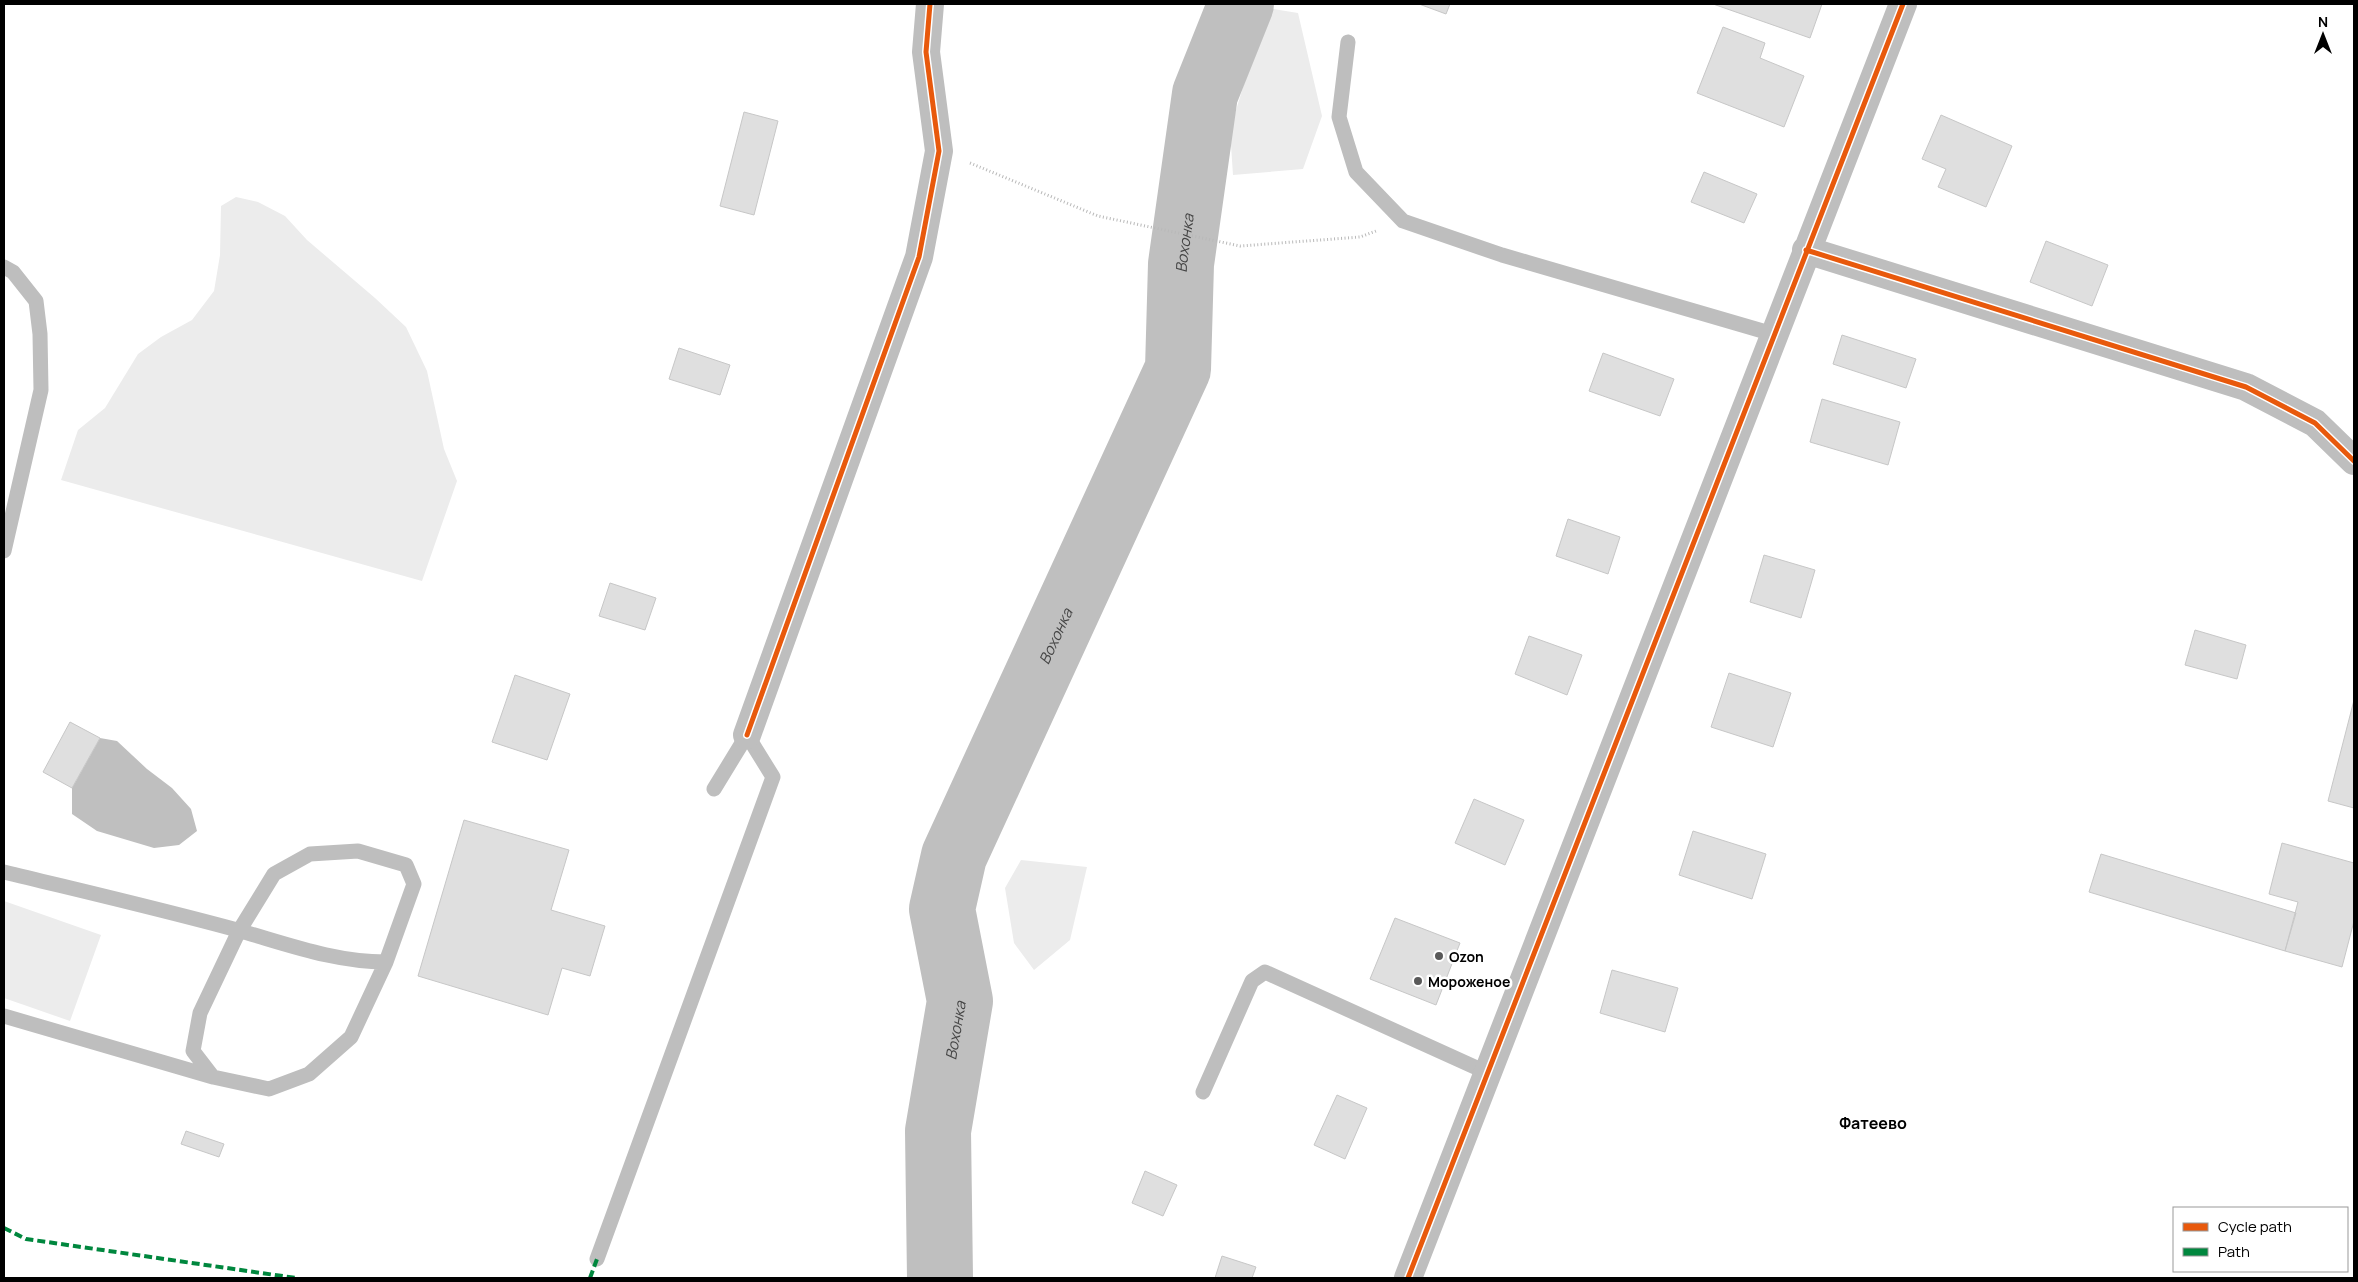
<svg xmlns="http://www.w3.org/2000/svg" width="2358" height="1282" font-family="Manrope,sans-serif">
<rect width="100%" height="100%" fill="#fff"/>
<path fill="#ececec" d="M 1267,8 L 1298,13 L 1322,116 L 1303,169 L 1233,175 L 1230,130 Z
M 236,197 L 258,202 L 285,216 L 307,240 L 375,298 L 406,327 L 427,371 L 444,449 L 457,481 L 422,581 L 61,480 L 78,430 L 105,408 L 138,354 L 161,337 L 192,320 L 214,291 L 220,255 L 221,206 Z
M 1021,860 L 1087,867 L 1070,940 L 1034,970 L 1014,943 L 1005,888 Z
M 4,901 L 101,935 L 70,1021 L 4,998 Z"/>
<path fill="#bfbfbf" d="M 100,738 L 117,741 L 147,769 L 172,788 L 191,809 L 197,831 L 179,845 L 154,848 L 97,831 L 72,814 L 72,788 Z"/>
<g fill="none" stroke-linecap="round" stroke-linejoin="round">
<path stroke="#bfbfbf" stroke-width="66" id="s1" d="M 940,1278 L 938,1131 L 960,1001 L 942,909 L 954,856 L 1178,369 L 1181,264 L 1205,94 L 1241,4"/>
</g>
<path fill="#dfdfdf" stroke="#c7c7c7" d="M 1419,4 L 1450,4 L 1446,14 Z
M 1713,4 L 1822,4 L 1810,38 Z
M 1723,27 L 1765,43 L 1760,58 L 1804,76 L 1784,127 L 1697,93 Z
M 744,112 L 778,121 L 754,215 L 720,206 Z
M 1941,115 L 2012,146 L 1986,207 L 1938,187 L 1946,169 L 1922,159 Z
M 1704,172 L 1757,194 L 1744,223 L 1691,202 Z
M 2046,241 L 2108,265 L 2092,306 L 2030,282 Z
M 1842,335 L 1916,359 L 1906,388 L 1833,364 Z
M 679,348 L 730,365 L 720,395 L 669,379 Z
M 1603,353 L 1674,379 L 1660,416 L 1589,391 Z
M 1822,399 L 1900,422 L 1888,465 L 1810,442 Z
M 1568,519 L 1620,537 L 1608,574 L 1556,556 Z
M 1764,555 L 1815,570 L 1801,618 L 1750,602 Z
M 610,583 L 656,598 L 645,630 L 599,616 Z
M 2195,630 L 2246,645 L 2237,679 L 2185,665 Z
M 1529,636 L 1582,655 L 1567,695 L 1515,674 Z
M 1729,673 L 1791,693 L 1773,747 L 1711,727 Z
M 515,675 L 570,694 L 547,760 L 492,742 Z
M 2354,700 L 2354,808 L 2328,801 Z
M 70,722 L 100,738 L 72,788 L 43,772 Z
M 1474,799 L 1524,820 L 1505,865 L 1455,843 Z
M 464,820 L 569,850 L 551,910 L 605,926 L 590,976 L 562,968 L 548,1015 L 418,976 Z
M 1693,831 L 1766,854 L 1752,899 L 1679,875 Z
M 2282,843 L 2354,863 L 2354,921 L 2342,967 L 2285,951 L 2298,902 L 2269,894 Z
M 2101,854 L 2296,913 L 2285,951 L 2089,892 Z
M 1395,918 L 1460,943 L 1436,1005 L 1370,979 Z
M 1612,970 L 1678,988 L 1665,1032 L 1600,1013 Z
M 1337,1095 L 1367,1108 L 1345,1159 L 1314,1145 Z
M 186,1131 L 224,1144 L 219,1157 L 181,1144 Z
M 1145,1171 L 1177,1185 L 1163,1216 L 1132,1203 Z
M 1222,1256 L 1256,1267 L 1252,1278 L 1215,1278 Z"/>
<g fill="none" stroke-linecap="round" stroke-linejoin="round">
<path stroke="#b9b9b9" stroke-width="3" stroke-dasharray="1 2.5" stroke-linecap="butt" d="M 970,163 L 1098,216 L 1240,246 L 1360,237 L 1376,231"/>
<path stroke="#bebebe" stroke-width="15" d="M 1348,42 L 1339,117 L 1356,172 L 1403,221 L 1502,255 L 1773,334
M 4,267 L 13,272 L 36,301 L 40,334 L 41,390 L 4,551
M 358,851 L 406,865 L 414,884 L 386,962 L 351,1037 L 309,1074 L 269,1089 L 213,1077 L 193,1051 L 200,1013 L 239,931 L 274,874 L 310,854 Z
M 4,872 C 82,891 160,909 237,930 C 287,944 334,962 386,962
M 4,1016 L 213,1077
M 1203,1092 L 1252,981 L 1265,972 L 1488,1073
M 597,1259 L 773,777 L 747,735 L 714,789"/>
<path stroke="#bebebe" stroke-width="28" d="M 1806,250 L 2246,387 L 2315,423 L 2354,461
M 747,735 L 919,257 L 939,151 L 926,52 L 930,4
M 1408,1278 L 1903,4"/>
<path stroke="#00873e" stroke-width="4" stroke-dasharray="8 4" stroke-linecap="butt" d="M 4,1228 L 26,1239 L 296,1278
M 590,1278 L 597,1259"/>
<g stroke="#fff" stroke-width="8">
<path id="cycleway" d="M 1806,250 L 2246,387 L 2315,423 L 2354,461
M 747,735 L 919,257 L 939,151 L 926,52 L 930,4
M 1408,1278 L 1903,4"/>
</g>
<use href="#cycleway" stroke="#e8590c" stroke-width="5"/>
</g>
<g fill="#595959" stroke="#fff" stroke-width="2">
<circle cx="1439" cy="956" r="5"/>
<circle cx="1418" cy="981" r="5"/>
</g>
<g text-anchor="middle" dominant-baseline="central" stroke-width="5" stroke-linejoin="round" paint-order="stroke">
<g font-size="14" font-weight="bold" fill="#000" stroke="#fff" text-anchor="start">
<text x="1449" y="956">Ozon</text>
<text x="1428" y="981">Мороженое</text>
</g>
<g font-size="15" font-style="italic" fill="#444" stroke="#fff">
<text stroke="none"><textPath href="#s1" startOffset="1089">Вохонка</textPath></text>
<text stroke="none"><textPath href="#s1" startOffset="669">Вохонка</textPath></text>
<text stroke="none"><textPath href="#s1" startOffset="249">Вохонка</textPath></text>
</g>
<g font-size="16" font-weight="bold" fill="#000" stroke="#fff">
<text x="1873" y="1123">Фатеево</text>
</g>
</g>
<rect width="2358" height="1282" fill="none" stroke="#000000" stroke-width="10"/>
<rect x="2173" y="1207" width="175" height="65" fill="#ffffff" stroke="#999999"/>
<rect x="2183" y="1223" width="25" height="8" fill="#e8590c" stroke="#999999"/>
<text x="2218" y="1232" font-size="15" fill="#000000">Cycle path</text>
<rect x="2183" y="1248" width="25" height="8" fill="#00873e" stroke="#999999"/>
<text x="2218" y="1257" font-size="15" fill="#000000">Path</text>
<g transform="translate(2323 35)" stroke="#ffffff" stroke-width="4" paint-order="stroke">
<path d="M0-4L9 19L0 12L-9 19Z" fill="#000000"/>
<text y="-8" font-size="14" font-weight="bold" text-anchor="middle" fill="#000000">N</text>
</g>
</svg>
